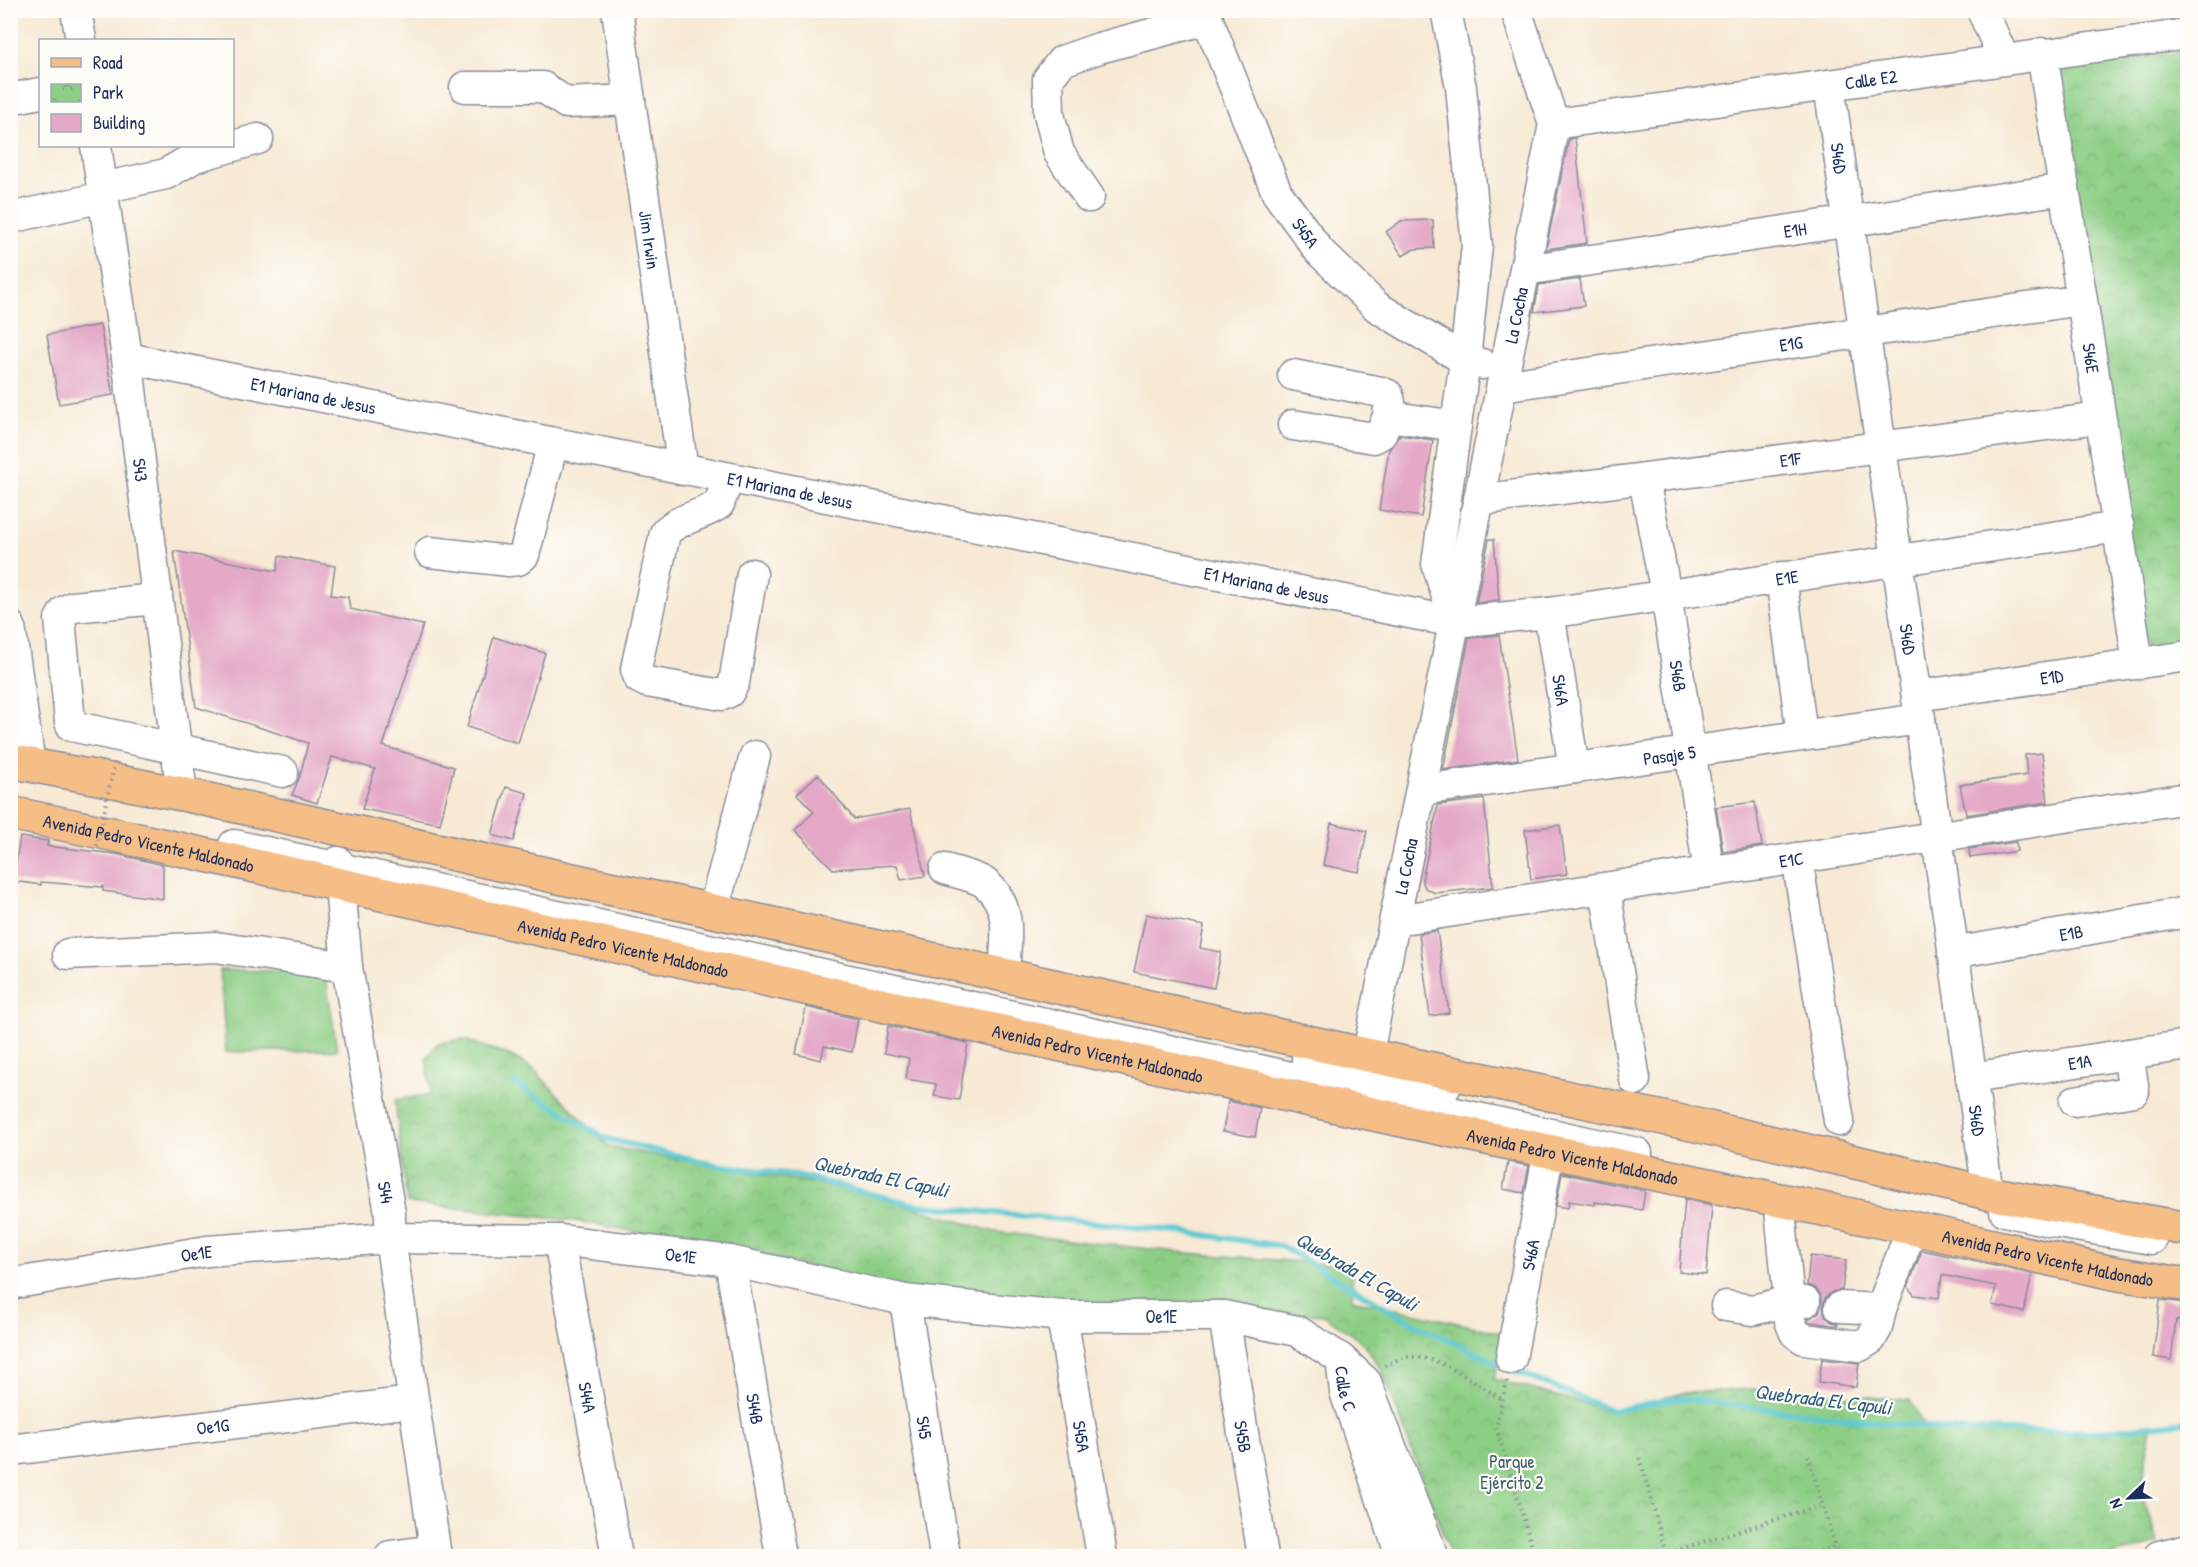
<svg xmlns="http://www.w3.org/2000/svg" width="2198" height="1567" font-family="'Patrick Hand',sans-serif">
<defs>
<pattern id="park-crowns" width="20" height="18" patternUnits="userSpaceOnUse" patternTransform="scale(1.5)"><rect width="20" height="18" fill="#8dce85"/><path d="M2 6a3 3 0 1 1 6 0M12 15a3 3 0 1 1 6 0" fill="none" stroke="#79b175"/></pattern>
</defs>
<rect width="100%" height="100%" fill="#fdfcf7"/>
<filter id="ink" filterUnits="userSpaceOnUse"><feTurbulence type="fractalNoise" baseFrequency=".0167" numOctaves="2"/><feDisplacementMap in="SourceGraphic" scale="12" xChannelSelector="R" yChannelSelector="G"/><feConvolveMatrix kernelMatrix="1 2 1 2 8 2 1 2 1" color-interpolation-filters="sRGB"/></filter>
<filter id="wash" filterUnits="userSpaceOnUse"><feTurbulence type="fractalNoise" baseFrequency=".008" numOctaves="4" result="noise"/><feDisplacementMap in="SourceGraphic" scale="24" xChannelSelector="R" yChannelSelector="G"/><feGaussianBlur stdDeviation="1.35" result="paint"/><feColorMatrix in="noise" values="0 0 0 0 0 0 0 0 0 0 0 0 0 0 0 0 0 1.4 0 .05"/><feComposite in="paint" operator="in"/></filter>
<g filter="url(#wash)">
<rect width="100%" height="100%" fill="#f7e9d4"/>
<path fill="url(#park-crowns)" stroke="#547e72" stroke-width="1.5" d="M 2185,51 L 2188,66 L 2187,645 L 2146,652 L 2056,71 Z
M 462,1039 L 509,1055 L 531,1067 L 609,1147 L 859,1191 L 995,1232 L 1187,1253 L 1353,1266 L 1352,1299 L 1506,1334 L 1494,1379 L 1613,1411 L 1683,1393 L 1755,1389 L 1910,1400 L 1925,1428 L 2093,1432 L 2151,1426 L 2141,1492 L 2158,1543 L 2112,1556 L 1451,1556 L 1381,1368 L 1362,1342 L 1324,1315 L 1167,1307 L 1065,1304 L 908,1292 L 732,1248 L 568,1220 L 407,1203 L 395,1100 L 431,1094 L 426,1058 L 437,1044 Z"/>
<path fill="#8dce85" stroke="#547e72" stroke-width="1.5" d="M 220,970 L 325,972 L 337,1050 L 226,1052 Z"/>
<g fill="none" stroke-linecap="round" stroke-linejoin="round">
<path stroke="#5cc9d0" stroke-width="6" d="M 514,1083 L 607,1139 L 716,1165 L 795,1175 L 916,1205 L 1176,1231 L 1281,1246 L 1411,1322 L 1510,1369 L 1613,1411 L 1676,1398 L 1948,1430 L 2093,1432 L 2188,1422"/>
</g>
<g id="blocks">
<path fill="#e4a9c7" d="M 1575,138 L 1587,243 L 1546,249 L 1569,139 Z
M 1433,220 L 1434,248 L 1414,249 L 1403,256 L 1386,232 L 1401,221 Z
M 1580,279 L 1584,306 L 1534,312 L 1539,285 Z
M 100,325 L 113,395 L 59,404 L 47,335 Z
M 1399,435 L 1433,440 L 1421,517 L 1379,510 L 1389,450 Z
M 1489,539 L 1494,539 L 1499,600 L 1476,603 Z
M 174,551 L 277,571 L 279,556 L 335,566 L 331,595 L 348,597 L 350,609 L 423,625 L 383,746 L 454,767 L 440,824 L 362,809 L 375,769 L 332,757 L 317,803 L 292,795 L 300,776 L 308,743 L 196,707 Z
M 1499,635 L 1518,759 L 1443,770 L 1469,638 Z
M 494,637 L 545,653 L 518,743 L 467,727 Z
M 2042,753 L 2048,802 L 1966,815 L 1960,785 L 2027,775 L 2025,755 Z
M 818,774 L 854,819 L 910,809 L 925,876 L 901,880 L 897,865 L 833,869 L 795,830 L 814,812 L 797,794 Z
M 506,787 L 527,793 L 514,841 L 492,835 Z
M 1484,799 L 1493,887 L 1435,893 L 1425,888 L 1422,880 L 1438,805 Z
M 1755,802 L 1762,846 L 1723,852 L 1716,807 Z
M 1331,823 L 1367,831 L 1359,872 L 1323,865 Z
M 1560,825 L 1567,874 L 1531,879 L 1525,830 Z
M 20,837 L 48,841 L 47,846 L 116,854 L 163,865 L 163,899 L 103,891 L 103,887 L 41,882 L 41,885 L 13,881 Z
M 2016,842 L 2017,851 L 1970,858 L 1969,849 Z
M 1146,914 L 1204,926 L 1200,948 L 1221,952 L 1214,988 L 1134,972 Z
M 1437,931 L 1449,1013 L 1430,1016 L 1419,934 Z
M 806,1007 L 858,1019 L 852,1052 L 824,1046 L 821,1060 L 796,1054 Z
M 888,1026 L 968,1043 L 959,1100 L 934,1096 L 936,1084 L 906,1079 L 909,1058 L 884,1053 Z
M 1228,1101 L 1260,1108 L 1255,1137 L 1223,1131 Z
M 1508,1162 L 1529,1166 L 1524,1193 L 1503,1189 Z
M 1562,1173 L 1645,1191 L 1642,1210 L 1595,1202 L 1595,1205 L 1569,1201 L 1568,1208 L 1556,1206 Z
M 1685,1199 L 1712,1205 L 1706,1275 L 1679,1272 Z
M 1922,1250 L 2032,1274 L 2024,1312 L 1992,1305 L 1996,1286 L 1942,1275 L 1939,1298 L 1914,1295 L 1908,1287 Z
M 1810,1256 L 1846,1260 L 1842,1290 L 1832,1292 L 1825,1298 L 1823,1306 L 1825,1315 L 1830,1321 L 1838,1324 L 1838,1326 L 1810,1322 L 1808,1319 L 1819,1312 L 1822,1302 L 1820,1294 L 1815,1288 L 1807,1285 Z
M 2160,1300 L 2187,1303 L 2187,1321 L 2176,1320 L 2171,1360 L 2153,1357 Z
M 1822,1359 L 1859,1363 L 1856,1387 L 1819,1382 Z"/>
</g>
</g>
<g filter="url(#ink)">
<use href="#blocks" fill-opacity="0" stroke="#898c99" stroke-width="1.5"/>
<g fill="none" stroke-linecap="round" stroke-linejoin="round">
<g stroke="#898c99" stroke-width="33">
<g id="minor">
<path d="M 76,10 L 81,40"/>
<path id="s1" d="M 617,10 L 683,470"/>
<path id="s2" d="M 1204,10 L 1277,193 L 1320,252 L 1377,307 L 1465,360 L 1482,364"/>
<path d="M 1446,10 L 1461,88 L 1477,245 L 1465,360 L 1437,564 L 1454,619"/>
<path d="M 1982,10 L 2004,59"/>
<path id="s3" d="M 2042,53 C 2075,257 2109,460 2138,664"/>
<path id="s4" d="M 1829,85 L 1988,1193"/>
<path d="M 465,87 L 543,87 L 566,103 L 630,100"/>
<path d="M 10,99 L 40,93"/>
<path id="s5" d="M 1554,124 L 2188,34"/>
<path id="s6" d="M 96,146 L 127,358 L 182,794"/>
<path d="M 102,188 L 166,174 L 195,157 L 258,139"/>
<path d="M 1089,197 L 1059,153 L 1049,114 L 1048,79 L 1062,61 L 1099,48 L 1207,19"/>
<path d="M 10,218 L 103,197"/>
<path id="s7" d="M 1525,270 L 2064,189"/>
<path id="s8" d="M 127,358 L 1455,622 L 1549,613 L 2119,527"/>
<path d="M 1293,375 L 1381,392 L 1388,395 L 1390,402 L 1388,416"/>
<path id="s9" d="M 1502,386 L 2081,300"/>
<path d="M 1293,425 L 1374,438 L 1381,434 L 1388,416 L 1456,426"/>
<path d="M 728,479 L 719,504 C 703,516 678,518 665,533 L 636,669 L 639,678 L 647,682 L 722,695 L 729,692 L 734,683 L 752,574"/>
<path id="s10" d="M 1644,479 L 1666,594 L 1709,872"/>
<path id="s11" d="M 1479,500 L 2099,418"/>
<path d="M 430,552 L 509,561 L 518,560 L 524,555 L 553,443"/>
<path d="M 1781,577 L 1802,735"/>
<path d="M 157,599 L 73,607 L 65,611 L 60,619 L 70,722 L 72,726 L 283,772"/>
<path id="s12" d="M 1549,613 L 1574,768"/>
<path d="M 10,626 L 30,765"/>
<path id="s13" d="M 1917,696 L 2188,656"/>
<path id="s14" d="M 1422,790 L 1920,719"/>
<path d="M 234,845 L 1637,1153"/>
<path d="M 1797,858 L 1839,1121"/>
<path id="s15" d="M 338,862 L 347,967 L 390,1213 L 390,1238 L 436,1556"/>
<path d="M 945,869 C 957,873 975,876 985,883 C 1015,908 1005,942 1004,975"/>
<path d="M 1605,888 L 1635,1080"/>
<path d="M 713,911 L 755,756"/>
<path id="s16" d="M 1396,920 L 2188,798"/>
<path id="s17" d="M 1953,953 L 2188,912"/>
<path d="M 68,954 L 216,947 L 347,967"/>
<path d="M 1307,1059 L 1445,1088"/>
<path id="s18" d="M 1363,1078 L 1554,124 L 1516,10"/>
<path id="s19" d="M 1971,1078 L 2188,1045"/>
<path d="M 2075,1101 L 2134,1091 L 2128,1054"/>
<path d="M 1779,1200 L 1789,1301 L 1805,1302"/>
<path d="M 2005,1211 L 2058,1223 L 2152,1239"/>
<path id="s20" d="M 559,1240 L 617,1556"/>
<path id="s21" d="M 730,1261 L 781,1556"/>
<path id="s22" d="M 10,1284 L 207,1251 L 390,1238 L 559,1240 L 730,1261 L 905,1300 L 1062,1316 L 1224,1316 L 1297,1331 L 1341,1359 L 1366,1382 L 1433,1556"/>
<path id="s23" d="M 905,1300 L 945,1556"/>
<path d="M 1726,1306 L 1753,1310 L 1789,1301 L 1790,1321 L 1795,1333 L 1804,1339 L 1860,1346 L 1871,1339 L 1877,1328 L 1881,1309"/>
<path d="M 1840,1307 L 1881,1309 L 1912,1228"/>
<path id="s24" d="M 1062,1316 L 1102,1556"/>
<path id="s25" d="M 1224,1316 L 1263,1556"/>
<path id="s26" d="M 1341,1359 L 1345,1392 L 1401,1556"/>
<path id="s27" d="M 1511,1359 L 1549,1150"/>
<path id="s28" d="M 10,1450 L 413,1402"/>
<path d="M 390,1556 L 435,1550"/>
<path d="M 2159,1556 L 2188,1549"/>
</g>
</g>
<g stroke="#898c99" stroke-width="36">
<g id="major">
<path d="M 10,761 L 182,794 L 1367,1055 L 1696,1125 L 1988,1193 L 2188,1229"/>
<path id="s29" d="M 10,813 L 111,834 L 1373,1114 L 1912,1228 L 2113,1273 L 2188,1285"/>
</g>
</g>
<path stroke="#898c99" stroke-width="4" stroke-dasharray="1.5 4.5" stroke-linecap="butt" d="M 1385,1366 C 1391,1363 1399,1358 1406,1357 C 1440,1354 1475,1383 1503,1400
M 1507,1381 L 1496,1427 L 1535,1556
M 1808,1456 L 1838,1556
M 1640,1458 L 1666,1554
M 1658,1556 L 1822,1505
M 1803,1556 L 1835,1547"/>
<use href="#minor" stroke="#fff" stroke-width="30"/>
<use href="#major" stroke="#f6be87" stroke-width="33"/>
<path stroke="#898c99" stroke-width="4" stroke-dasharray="1.5 4.5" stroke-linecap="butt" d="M 97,846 L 115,762"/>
</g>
</g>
<g text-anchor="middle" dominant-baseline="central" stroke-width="4.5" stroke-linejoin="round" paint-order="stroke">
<g font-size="18" fill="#1b2f5e" stroke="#fdfcf7">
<text stroke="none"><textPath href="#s5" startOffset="320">Calle E2</textPath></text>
<text stroke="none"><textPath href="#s4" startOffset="74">S46D</textPath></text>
<text stroke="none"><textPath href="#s7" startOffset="273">E1H</textPath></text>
<text stroke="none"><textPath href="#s2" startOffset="246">S45A</textPath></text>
<text stroke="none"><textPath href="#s1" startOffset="232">Jim Irwin</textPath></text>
<text stroke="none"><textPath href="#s18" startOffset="778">La Cocha</textPath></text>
<text stroke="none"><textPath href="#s9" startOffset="292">E1G</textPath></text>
<text stroke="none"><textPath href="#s3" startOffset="309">S46E</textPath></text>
<text stroke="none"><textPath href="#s8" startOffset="190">E1 Mariana de Jesus</textPath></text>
<text stroke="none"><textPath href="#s11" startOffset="314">E1F</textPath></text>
<text stroke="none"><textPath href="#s6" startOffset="327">S43</textPath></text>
<text stroke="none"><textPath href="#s8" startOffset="676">E1 Mariana de Jesus</textPath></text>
<text stroke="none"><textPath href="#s8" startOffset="1689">E1E</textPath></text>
<text stroke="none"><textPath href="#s8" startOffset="1162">E1 Mariana de Jesus</textPath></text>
<text stroke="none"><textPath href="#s4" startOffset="560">S46D</textPath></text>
<text stroke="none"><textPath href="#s10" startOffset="200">S46B</textPath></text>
<text stroke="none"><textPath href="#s13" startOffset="136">E1D</textPath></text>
<text stroke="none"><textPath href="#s12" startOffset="78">S46A</textPath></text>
<text stroke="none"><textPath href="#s14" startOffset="250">Pasaje 5</textPath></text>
<text stroke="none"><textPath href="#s29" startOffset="142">Avenida Pedro Vicente Maldonado</textPath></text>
<text stroke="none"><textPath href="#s16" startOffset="400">E1C</textPath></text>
<text stroke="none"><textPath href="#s18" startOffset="216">La Cocha</textPath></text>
<text stroke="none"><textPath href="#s17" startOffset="120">E1B</textPath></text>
<text stroke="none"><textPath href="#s29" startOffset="628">Avenida Pedro Vicente Maldonado</textPath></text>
<text stroke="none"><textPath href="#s29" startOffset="1114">Avenida Pedro Vicente Maldonado</textPath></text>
<text stroke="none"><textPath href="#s19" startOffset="110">E1A</textPath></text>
<text stroke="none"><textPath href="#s4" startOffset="1046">S46D</textPath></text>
<text stroke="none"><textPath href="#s29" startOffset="1600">Avenida Pedro Vicente Maldonado</textPath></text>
<text stroke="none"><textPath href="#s15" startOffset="334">S44</textPath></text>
<text stroke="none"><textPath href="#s22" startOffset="189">Oe1E</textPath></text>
<text stroke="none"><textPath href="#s22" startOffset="675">Oe1E</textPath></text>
<text stroke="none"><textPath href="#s27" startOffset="106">S46A</textPath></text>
<text stroke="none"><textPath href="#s29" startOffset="2086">Avenida Pedro Vicente Maldonado</textPath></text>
<text stroke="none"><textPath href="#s22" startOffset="1161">Oe1E</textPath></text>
<text stroke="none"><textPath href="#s26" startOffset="30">Calle C</textPath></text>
<text stroke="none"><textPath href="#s20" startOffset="160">S44A</textPath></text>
<text stroke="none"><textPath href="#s21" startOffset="150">S44B</textPath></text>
<text stroke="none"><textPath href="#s28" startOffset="204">Oe1G</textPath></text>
<text stroke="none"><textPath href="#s23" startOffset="129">S45</textPath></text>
<text stroke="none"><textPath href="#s24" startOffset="122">S45A</textPath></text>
<text stroke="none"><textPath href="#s25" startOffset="122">S45B</textPath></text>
</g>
<g font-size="18" fill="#3d5f6a" stroke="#fdfcf7">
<text x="1512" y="1461">Parque<tspan x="1512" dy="21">Ejército 2</tspan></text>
</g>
<g font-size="20" font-style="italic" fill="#2e5d80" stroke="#fdfcf7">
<text transform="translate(881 1176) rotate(12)">Quebrada El Capuli</text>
<text transform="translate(1357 1271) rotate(30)">Quebrada El Capuli</text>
<text transform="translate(1823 1399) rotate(7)">Quebrada El Capuli</text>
</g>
</g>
<rect width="2198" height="1567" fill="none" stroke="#fdfcf7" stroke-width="36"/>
<rect x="39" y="39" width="195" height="108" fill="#fdfcf7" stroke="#a3aaba" stroke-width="1.5"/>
<rect x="51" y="58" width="30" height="9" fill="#f6be87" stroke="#a3aaba" stroke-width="1.5"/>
<text x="93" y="69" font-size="18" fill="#1b2f5e">Road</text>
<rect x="51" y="84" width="30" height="18" fill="url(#park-crowns)" stroke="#a3aaba" stroke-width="1.5"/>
<text x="93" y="99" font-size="18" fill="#1b2f5e">Park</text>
<rect x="51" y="114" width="30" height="18" fill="#e4a9c7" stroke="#a3aaba" stroke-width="1.5"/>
<text x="93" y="129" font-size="18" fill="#1b2f5e">Building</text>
<g transform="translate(2129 1498) rotate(247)" stroke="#fdfcf7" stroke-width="4.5" paint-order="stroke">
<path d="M0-4.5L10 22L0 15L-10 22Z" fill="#1b2f5e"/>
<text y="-9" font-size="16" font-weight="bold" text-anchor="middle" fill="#1b2f5e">N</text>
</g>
</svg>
